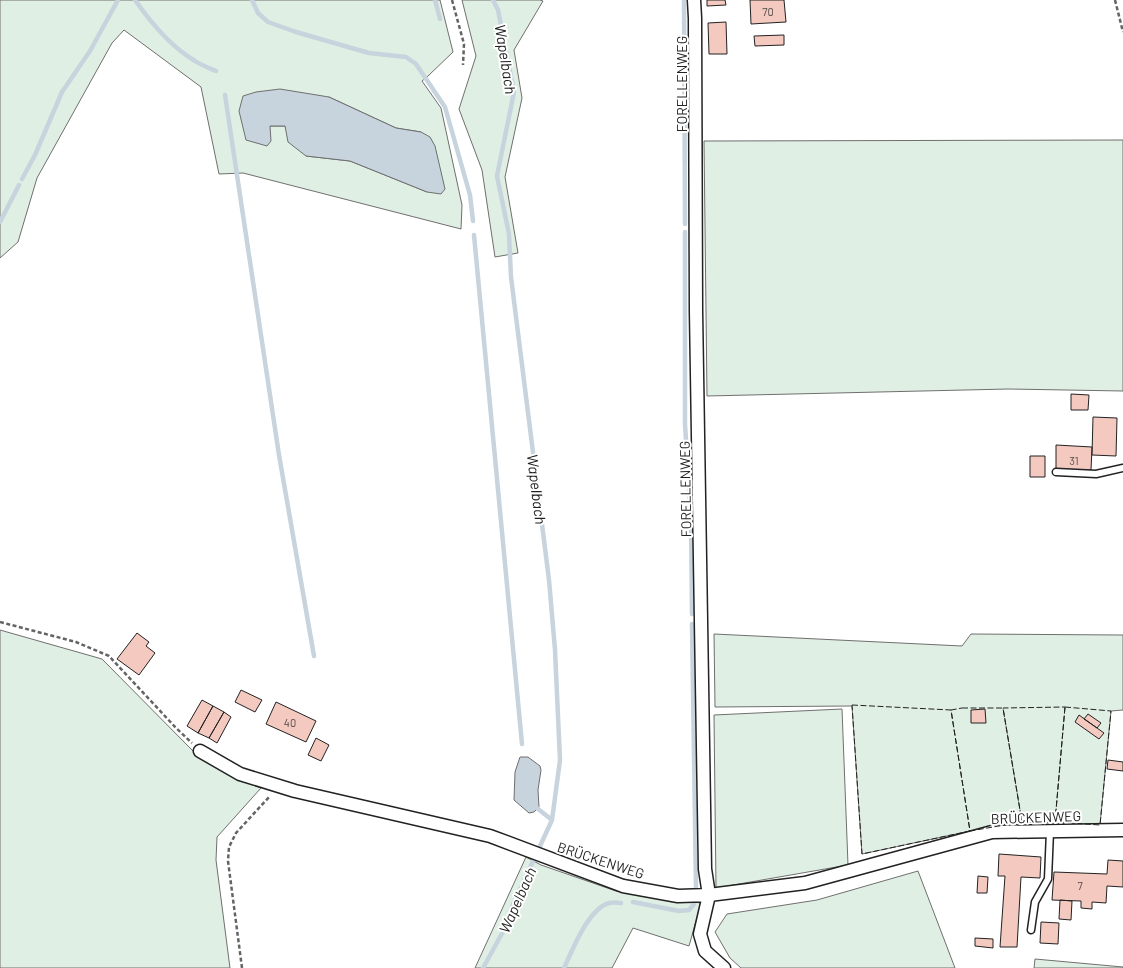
<svg xmlns="http://www.w3.org/2000/svg" width="1123" height="968" font-family="Barlow,sans-serif">
<rect width="100%" height="100%" fill="#fff"/>
<path fill="#e0efe3" stroke="#6f6f6f" fill-rule="evenodd" d="M 0,0 L 440,0 L 453,52 L 428,76 L 422,81 L 441,108 L 462,205 L 461,229 L 243,173 L 219,174 L 201,87 L 124,30 L 112,43 L 37,178 L 18,242 L 0,258 ZM 329,97 L 396,128 L 421,132 L 427,192 L 350,161 L 306,156 L 285,126 L 269,126 Z
M 462,0 L 540,0 L 543,1 L 514,50 L 522,98 L 505,177 L 518,253 L 495,257 L 482,170 L 459,109 L 476,56 Z
M 1123,140 L 1123,391 L 1008,389 L 707,396 L 704,141 Z
M 0,630 L 102,659 L 193,751 L 238,779 L 261,788 L 217,837 L 216,860 L 230,968 L 0,968 Z
M 714,634 L 962,646 L 971,634 L 1123,635 L 1123,710 L 1111,711 L 1100,825 L 1022,822 L 970,831 L 862,854 L 852,706 L 715,707 Z
M 842,709 L 848,865 L 716,888 L 714,715 Z
M 526,857 L 541,865 L 616,891 L 701,903 L 689,946 L 633,928 L 612,968 L 475,968 Z
M 918,871 L 955,968 L 741,968 L 730,958 L 715,932 L 727,914 L 817,900 Z
M 1035,959 L 1123,967 L 1123,968 L 1034,968 Z"/>
<path fill="#c7d3dd" stroke="#6f6f6f" d="M 280,89 L 329,97 L 396,128 L 421,132 L 430,137 L 435,146 L 445,189 L 441,194 L 427,192 L 350,161 L 306,156 L 288,142 L 285,126 L 270,126 L 271,141 L 267,146 L 246,140 L 239,111 L 243,96 L 256,92 Z
M 520,757 L 528,757 L 540,766 L 541,770 L 538,790 L 539,807 L 534,812 L 529,813 L 514,800 L 515,772 Z"/>
<g fill="none" stroke-linecap="round" stroke-linejoin="round">
<path stroke="#c7d3dd" stroke-width="4.5" d="M 135,0 C 151,23 170,46 195,61 C 201,65 209,68 216,71
M 252,0 L 258,13 L 268,22 L 296,32 L 369,53 L 406,57 L 416,64 L 445,107 L 470,195 L 473,221
M 435,0 L 440,19
M 684,0 L 685,224
M 225,95 L 279,455 L 314,656
M 22,179 L 35,155 L 62,92 L 90,51 L 118,0
M 0,222 L 19,185
M 685,232 L 685,424 L 690,504
M 474,235 L 522,744
M 691,516 L 692,614
M 692,624 L 696,887
M 533,805 L 552,820
M 633,902 L 679,911 L 689,910 L 694,904
M 483,968 L 505,928 L 510,911 L 552,820 L 560,760 L 555,650 L 549,580 L 511,277 L 509,234 L 497,176 L 514,92 L 498,10 L 493,0
M 564,968 C 573,949 588,909 609,903 C 613,902 618,903 621,903"/>
</g>
<path fill="#f3c9c0" stroke="#222" d="M 707,0 L 725,0 L 726,5 L 707,6 Z
M 750,0 L 784,0 L 786,22 L 751,24 Z
M 726,22 L 727,54 L 709,54 L 708,23 Z
M 784,35 L 784,45 L 755,46 L 754,36 Z
M 1071,394 L 1089,395 L 1088,410 L 1071,410 Z
M 1093,417 L 1117,418 L 1116,456 L 1092,455 Z
M 1056,445 L 1092,447 L 1091,470 L 1056,469 Z
M 1030,456 L 1045,456 L 1045,477 L 1030,477 Z
M 137,633 L 149,642 L 146,646 L 155,653 L 139,675 L 117,659 Z
M 241,690 L 262,700 L 255,712 L 235,702 Z
M 202,700 L 213,706 L 198,733 L 187,726 Z
M 276,702 L 316,721 L 306,742 L 266,724 Z
M 213,706 L 224,712 L 209,738 L 198,733 Z
M 985,709 L 986,723 L 971,723 L 971,710 Z
M 224,712 L 231,717 L 217,743 L 209,738 Z
M 1088,714 L 1101,723 L 1097,728 L 1084,719 Z
M 1079,715 L 1104,733 L 1099,739 L 1075,722 Z
M 316,738 L 329,745 L 321,761 L 308,755 Z
M 1108,760 L 1123,762 L 1123,771 L 1107,769 Z
M 999,854 L 1041,857 L 1040,878 L 1021,877 L 1017,947 L 1000,947 L 1005,876 L 998,876 Z
M 1108,860 L 1123,861 L 1123,887 L 1107,886 L 1106,903 L 1092,902 L 1092,909 L 1081,908 L 1081,901 L 1052,900 L 1054,872 L 1107,874 Z
M 978,876 L 988,877 L 987,893 L 977,893 Z
M 1060,900 L 1072,901 L 1071,920 L 1059,919 Z
M 1041,922 L 1059,923 L 1058,944 L 1040,943 Z
M 975,938 L 993,939 L 993,948 L 975,946 Z"/>
<g fill="none" stroke-linecap="round" stroke-linejoin="round">
<g stroke="#222" stroke-width="9">
<path id="lane" d="M 1056,472 L 1096,474 L 1123,468
M 1031,930 L 1035,902 L 1048,879 L 1050,831"/>
</g>
<g stroke="#222" stroke-width="15">
<path id="street" d="M 694,0 L 695,18 L 696,311 L 705,869 L 709,895 L 700,934 L 705,951 L 724,968
M 200,751 L 240,774 L 295,791 L 490,836 L 623,886 L 678,896 L 709,895 L 805,883 L 992,832 L 1123,830"/>
</g>
<path stroke="#646464" stroke-width="2.5" stroke-dasharray="4 2.5" stroke-linecap="butt" d="M 452,0 L 464,44 L 463,65
M 1115,0 L 1123,32
M 0,622 L 76,642 L 109,656 L 176,728 L 192,743
M 242,968 L 228,861 L 229,847 L 236,833 L 270,796"/>
<use href="#lane" stroke="#fff" stroke-width="6"/>
<use href="#street" stroke="#fff" stroke-width="12"/>
<path stroke="#222" stroke-width="1" stroke-dasharray="6 2.5" stroke-linecap="butt" d="M 852,705 L 951,710 L 970,831 L 862,854 Z
M 1065,707 L 1055,822 L 1022,822 L 1003,708 Z
M 1065,707 L 1111,711 L 1100,825 L 1055,822 Z
M 962,708 L 1003,708 L 1022,822 L 970,831 L 951,710 Z"/>
</g>
<g text-anchor="middle" dominant-baseline="central" stroke-width="4" stroke-linejoin="round" paint-order="stroke">
<g font-size="11" fill="#564c4a">
<text x="768" y="11">70</text>
<text x="1074" y="460">31</text>
<text x="290" y="722">40</text>
<text x="1080" y="885">7</text>
</g>
<g font-size="14" fill="#222" stroke="#fff">
<text transform="translate(681 84) rotate(-90)">FORELLENWEG</text>
<text transform="translate(685 489) rotate(-91)">FORELLENWEG</text>
<text transform="translate(1036 817) rotate(-2)">BRÜCKENWEG</text>
<text transform="translate(601 860) rotate(18)">BRÜCKENWEG</text>
</g>
<g font-size="15" font-style="italic" fill="#222" stroke="#fff">
<text transform="translate(506 59) rotate(81)">Wapelbach</text>
<text transform="translate(537 489) rotate(83)">Wapelbach</text>
<text transform="translate(517 900) rotate(-66)">Wapelbach</text>
</g>
</g>
</svg>
